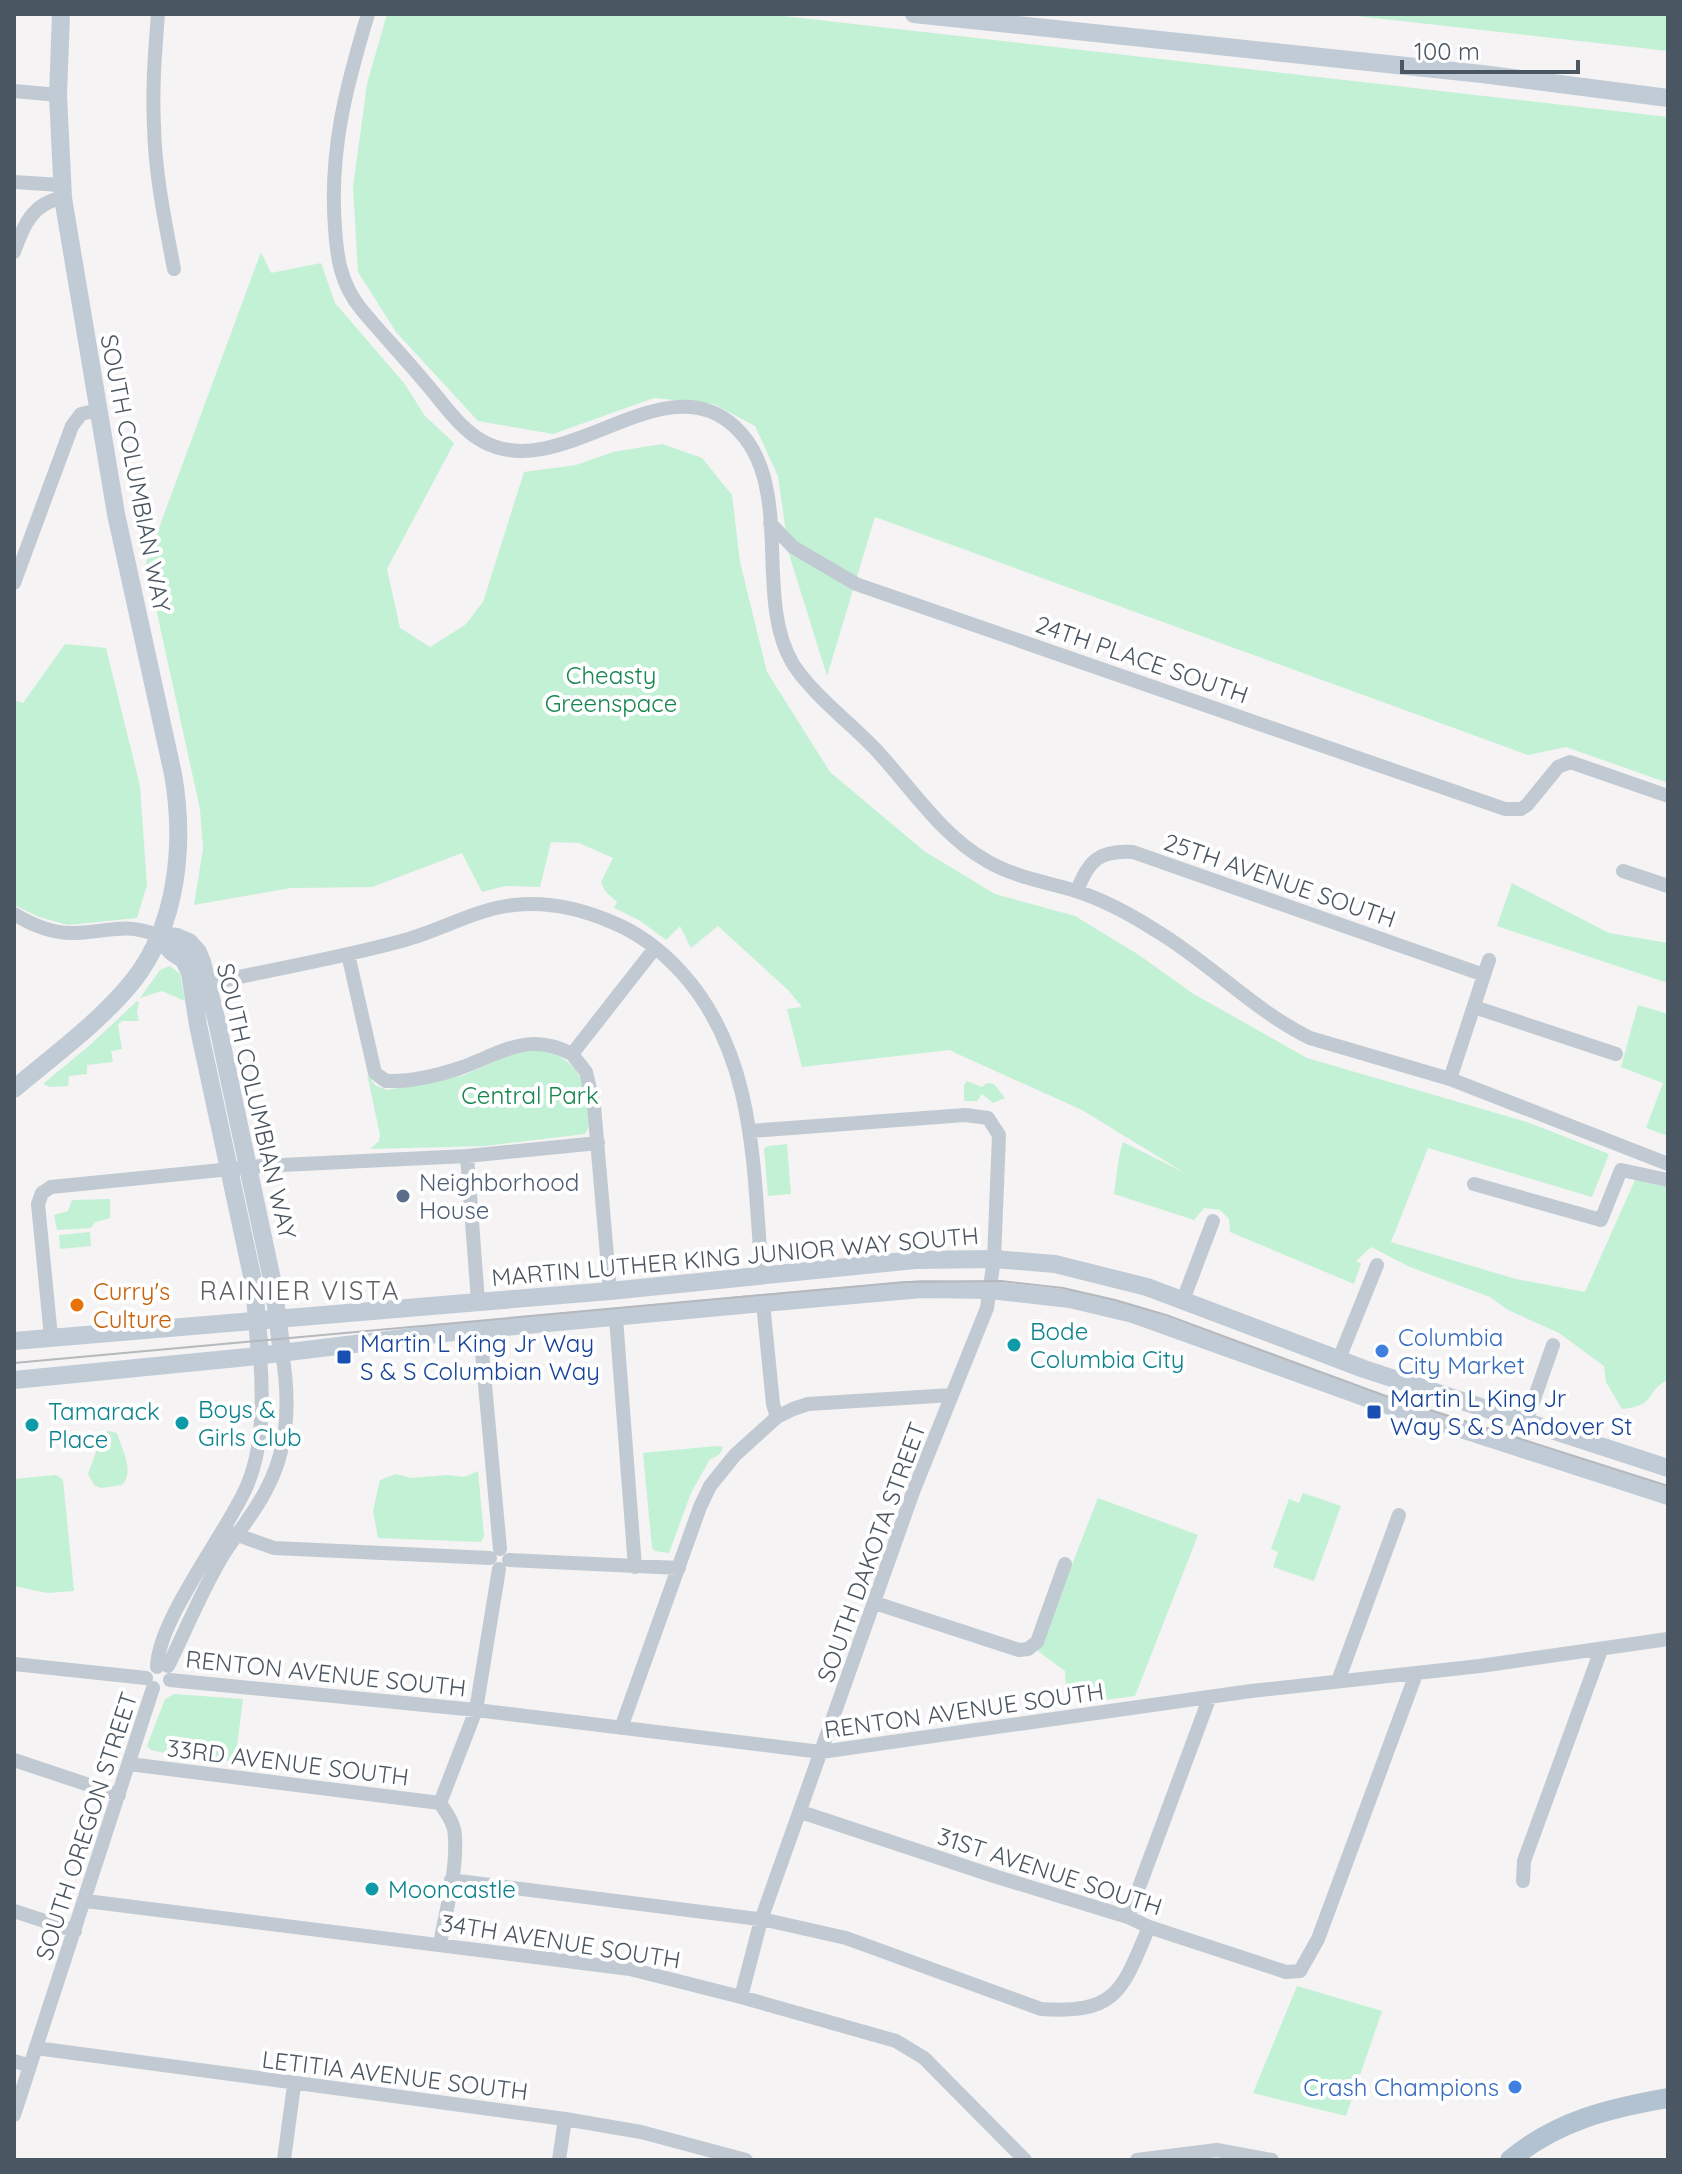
<svg xmlns="http://www.w3.org/2000/svg" width="1682" height="2174" font-family="Quicksand,sans-serif">
<rect width="100%" height="100%" fill="#f5f3f3"/>
<path fill="#c3f1d5" d="M 387,14 L 766,14 L 1668,117 L 1668,783 L 1566,747 L 1528,755 L 875,517 L 827,676 L 789,554 L 778,476 L 755,426 L 714,404 L 654,398 L 553,434 L 478,421 L 396,332 L 358,272 L 353,187 L 367,84 Z
M 1339,14 L 1668,14 L 1668,51 Z
M 261,252 L 271,273 L 321,263 L 335,303 L 404,383 L 425,416 L 454,443 L 387,569 L 400,628 L 430,647 L 465,625 L 483,602 L 524,472 L 576,465 L 613,452 L 662,444 L 702,458 L 732,495 L 740,562 L 767,672 L 830,772 L 924,851 L 995,894 L 1075,916 L 1139,955 L 1192,993 L 1307,1058 L 1527,1122 L 1609,1154 L 1592,1197 L 1428,1148 L 1391,1242 L 1516,1279 L 1585,1292 L 1639,1171 L 1668,1183 L 1668,1380 C 1645,1390 1658,1406 1622,1409 L 1606,1382 L 1604,1366 L 1559,1333 L 1508,1310 L 1490,1297 L 1410,1267 L 1371,1247 L 1356,1261 L 1361,1264 L 1354,1284 L 1230,1232 L 1229,1219 L 1220,1210 L 1204,1208 L 1194,1220 L 1114,1194 C 1117,1176 1117,1160 1123,1142 L 1185,1173 L 1082,1110 L 949,1050 L 802,1067 L 787,1009 L 802,1007 L 788,990 L 718,926 L 691,948 L 680,926 L 666,940 L 639,920 L 614,908 L 617,902 L 605,891 L 601,882 L 613,858 L 579,843 L 551,842 L 540,887 L 505,886 L 482,892 L 462,853 L 372,887 L 290,888 L 194,905 L 203,849 L 200,809 L 146,563 Z
M 65,644 L 106,648 L 140,786 L 147,885 L 137,918 L 68,925 L 39,917 L 14,905 L 14,700 L 23,703 Z
M 1512,883 L 1609,933 L 1668,943 L 1668,983 L 1497,926 Z
M 170,966 L 180,974 L 185,1001 L 162,991 L 140,998 L 160,970 Z
M 137,1001 L 139,1002 L 137,1013 L 139,1021 L 122,1021 L 118,1025 L 122,1049 L 111,1051 L 113,1062 L 87,1065 L 87,1074 L 69,1076 L 68,1086 L 50,1087 L 43,1084 L 90,1045 Z
M 1638,1005 L 1668,1014 L 1668,1136 L 1646,1128 L 1663,1083 L 1621,1067 Z
M 533,1048 C 572,1056 583,1071 588,1109 C 589,1119 591,1126 585,1134 L 486,1146 L 370,1149 L 379,1141 L 380,1135 L 367,1074 L 375,1085 L 387,1090 L 462,1076 L 491,1063 L 494,1058 Z
M 967,1081 L 982,1087 L 987,1083 L 994,1084 L 1005,1098 L 993,1103 L 982,1094 L 977,1101 L 964,1101 L 964,1085 Z
M 787,1144 L 791,1194 L 768,1196 L 764,1149 L 768,1146 Z
M 110,1199 L 110,1218 L 95,1222 L 91,1228 L 57,1230 L 54,1215 L 68,1211 L 72,1200 Z
M 90,1232 L 91,1246 L 60,1249 L 59,1235 Z
M 109,1431 L 117,1433 C 122,1450 135,1471 122,1485 L 101,1488 L 94,1485 L 88,1474 L 103,1433 Z
M 716,1446 L 723,1447 C 722,1454 716,1457 710,1459 L 691,1493 L 669,1553 L 655,1551 L 652,1548 L 643,1453 Z
M 478,1471 L 484,1536 L 481,1542 L 378,1538 L 373,1511 L 380,1480 L 396,1474 L 411,1478 L 447,1475 L 464,1477 Z
M 56,1475 L 63,1480 L 74,1591 L 47,1593 L 14,1586 L 14,1479 Z
M 1303,1493 L 1341,1506 L 1314,1581 L 1273,1567 L 1278,1552 L 1271,1549 L 1289,1499 L 1299,1503 Z
M 1098,1498 L 1198,1535 L 1135,1696 L 1097,1701 L 1094,1686 L 1066,1688 L 1065,1671 L 1038,1651 Z
M 174,1694 L 243,1699 L 235,1762 L 160,1752 L 151,1750 L 147,1746 L 165,1699 Z
M 1297,1986 L 1382,2011 L 1346,2116 L 1253,2093 Z"/>
<g fill="none" stroke-linecap="round" stroke-linejoin="round">
<path stroke="#c1cad2" stroke-width="14" d="M 158,14 C 155,52 152,89 154,126 C 155,174 165,222 174,269
M 368,14 C 346,87 329,151 335,228 C 337,259 341,284 361,309 C 381,333 403,356 423,380 C 442,401 459,429 484,442 C 563,484 663,361 734,426 C 797,483 752,596 793,664 C 812,694 853,725 878,752 C 912,789 942,836 987,861 C 1014,877 1047,882 1076,891 C 1104,900 1130,914 1155,930 C 1209,962 1253,1010 1310,1038 L 1450,1079 L 1668,1164
M 14,91 L 58,95
M 14,182 L 61,185
M 14,252 C 23,226 33,202 63,198
M 770,523 L 793,547 L 856,584 L 1505,809 L 1521,809 L 1527,805 L 1558,767 L 1570,762 L 1668,796
M 14,583 L 72,426 L 81,414 L 98,410
M 1623,871 L 1668,886
M 1077,891 C 1088,861 1099,850 1133,852 L 1484,975
M 14,914 C 32,925 54,934 75,933 C 110,932 123,922 157,935
M 348,954 L 375,1073 L 386,1081 C 409,1082 439,1075 460,1068 C 502,1053 527,1031 572,1054
M 198,986 C 267,970 337,959 405,940 C 442,930 475,909 514,905 C 549,901 582,909 614,923 C 640,934 663,952 682,973 C 757,1056 753,1171 762,1276
M 1474,1007 L 1616,1054
M 1450,1079 L 1489,960
M 467,1156 L 478,1301
M 1474,1184 L 1601,1220 L 1621,1170 L 1668,1180
M 610,1291 L 594,1106 L 586,1072 L 572,1054 L 655,948
M 1183,1300 L 1213,1221
M 763,1303 L 773,1404 L 777,1417
M 616,1318 L 635,1567
M 480,1330 L 500,1549
M 51,1337 L 38,1204 L 42,1193 L 51,1187 L 261,1166 L 467,1156 L 598,1143
M 1339,1359 L 1377,1265
M 1526,1422 L 1553,1345
M 232,1533 L 274,1548 L 490,1558
M 509,1560 L 679,1568
M 875,1603 L 1019,1650 L 1028,1649 L 1037,1642 L 1065,1564
M 14,1664 L 146,1678
M 168,1666 C 186,1630 201,1592 222,1557 C 236,1534 254,1514 266,1490 C 289,1448 290,1399 282,1353
M 157,1667 C 158,1620 225,1535 246,1488 C 264,1448 263,1398 260,1355
M 170,1680 L 476,1710 L 821,1752 L 1251,1691 L 1480,1666 L 1668,1639
M 1338,1681 L 1399,1515
M 621,1728 L 700,1507 L 710,1486 L 735,1455 L 777,1417 L 793,1409 L 808,1404 L 952,1395
M 14,1760 L 119,1795
M 129,1764 L 440,1803
M 440,1803 L 476,1710 L 499,1569
M 801,1812 L 997,1877 L 1128,1917 L 1149,1927 L 1286,1972 L 1300,1971 L 1318,1939 L 1416,1674
M 451,1880 L 766,1920 L 846,1938 L 1041,2009 C 1117,2014 1122,1991 1149,1927
M 1523,1881 L 1524,1861 L 1601,1650
M 86,1901 L 630,1969 L 741,1997 L 896,2041 L 924,2058 L 1025,2160
M 14,1911 L 75,1931
M 1128,1917 L 1209,1699
M 440,1944 C 446,1910 457,1872 455,1837 C 455,1824 447,1814 440,1803
M 741,1997 L 761,1920 L 913,1492 L 987,1308 L 994,1259 L 999,1135 L 988,1118 L 965,1115 L 750,1131
M 36,2048 L 565,2119 L 641,2132 L 746,2160
M 14,2061 L 30,2066
M 14,2115 L 153,1688
M 284,2160 L 294,2085
M 559,2160 L 565,2119
M 1137,2160 L 1217,2150 L 1272,2160"/>
<path stroke="#c1cbd6" stroke-width="18" d="M 914,14 L 1482,74 L 1668,98
M 157,935 L 177,937 L 189,942 L 198,952 L 202,962 L 217,1022 L 273,1284 L 282,1353
M 157,935 L 172,952 L 184,960 L 190,973 L 198,1025 L 254,1285 L 260,1355
M 14,1089 C 54,1055 100,1022 133,981 C 178,924 185,843 173,774 L 116,514 L 63,198 L 58,95 L 61,14
M 14,1341 L 610,1291 L 915,1260 L 994,1259 L 1055,1264 L 1147,1287 L 1364,1369 L 1668,1468
M 14,1380 L 248,1357 L 461,1331 L 763,1303 L 922,1289 L 990,1290 L 1070,1299 L 1133,1314 L 1378,1402 L 1668,1496"/>
<path stroke="#b3c2d1" stroke-width="20" d="M 1510,2160 C 1556,2121 1610,2108 1668,2098"/>
<path stroke="#b5b8bd" stroke-width="2" d="M 14,1363 L 905,1282 L 1001,1281 L 1063,1288 L 1115,1300 L 1166,1315 L 1383,1395 L 1668,1486"/>
</g>
<circle fill="#5c6f8a" stroke="#fff" stroke-width="3" cx="403" cy="1196" r="8"/>
<circle fill="#e8710a" stroke="#fff" stroke-width="3" cx="77" cy="1305" r="8"/>
<g fill="#0f9aa8" stroke="#fff" stroke-width="3">
<circle cx="1014" cy="1345" r="8"/>
<circle cx="182" cy="1423" r="8"/>
<circle cx="32" cy="1425" r="8"/>
<circle cx="372" cy="1889" r="8"/>
</g>
<g fill="#3f7fe0" stroke="#fff" stroke-width="3">
<circle cx="1382" cy="1351" r="8"/>
<circle cx="1515" cy="2087" r="8"/>
</g>
<g fill="#1a4fb4" stroke="#fff" stroke-width="3">
<rect x="336" y="1349" width="16" height="16" rx="4"/>
<rect x="1366" y="1404" width="16" height="16" rx="4"/>
</g>
<g text-anchor="middle" dominant-baseline="central" stroke-width="8" stroke-linejoin="round" paint-order="stroke">
<g font-size="24" fill="#4a5661" stroke="#fff">
<text transform="translate(136 473) rotate(79)">SOUTH COLUMBIAN WAY</text>
<text transform="translate(1142 659) rotate(19)">24TH PLACE SOUTH</text>
<text transform="translate(1280 880) rotate(19)">25TH AVENUE SOUTH</text>
<text transform="translate(257 1101) rotate(77)">SOUTH COLUMBIAN WAY</text>
<text transform="translate(735 1256) rotate(-5)">MARTIN LUTHER KING JUNIOR WAY SOUTH</text>
<text transform="translate(871 1552) rotate(-70)">SOUTH DAKOTA STREET</text>
<text transform="translate(326 1673) rotate(6)">RENTON AVENUE SOUTH</text>
<text transform="translate(964 1710) rotate(-8)">RENTON AVENUE SOUTH</text>
<text transform="translate(288 1762) rotate(7)">33RD AVENUE SOUTH</text>
<text transform="translate(86 1826) rotate(-72)">SOUTH OREGON STREET</text>
<text transform="translate(1050 1871) rotate(18)">31ST AVENUE SOUTH</text>
<text transform="translate(561 1941) rotate(9)">34TH AVENUE SOUTH</text>
<text transform="translate(395 2075) rotate(7)">LETITIA AVENUE SOUTH</text>
</g>
<g font-size="24" fill="#17864f" stroke="#fff">
<text x="611" y="675">Cheasty<tspan x="611" dy="28">Greenspace</tspan></text>
<text x="530" y="1095">Central Park</text>
</g>
<g font-size="24" fill="#4e5e75" stroke="#fff" text-anchor="start">
<text x="419" y="1182">Neighborhood<tspan x="419" dy="28">House</tspan></text>
</g>
<g font-size="24" fill="#c56008" stroke="#fff" text-anchor="start">
<text x="93" y="1291">Curry's<tspan x="93" dy="28">Culture</tspan></text>
</g>
<g font-size="24" fill="#0d838f" stroke="#fff" text-anchor="start">
<text x="1030" y="1331">Bode<tspan x="1030" dy="28">Columbia City</tspan></text>
<text x="198" y="1409">Boys &amp;<tspan x="198" dy="28">Girls Club</tspan></text>
<text x="48" y="1411">Tamarack<tspan x="48" dy="28">Place</tspan></text>
<text x="388" y="1889">Mooncastle</text>
</g>
<g font-size="24" fill="#366cbe" stroke="#fff" text-anchor="start">
<text x="1398" y="1337">Columbia<tspan x="1398" dy="28">City Market</tspan></text>
<text x="1499" y="2087" text-anchor="end">Crash Champions</text>
</g>
<g font-size="24" fill="#164399" stroke="#fff" text-anchor="start">
<text x="360" y="1343">Martin L King Jr Way<tspan x="360" dy="28">S &amp; S Columbian Way</tspan></text>
<text x="1390" y="1398">Martin L King Jr<tspan x="1390" dy="28">Way S &amp; S Andover St</tspan></text>
</g>
<g font-size="26" letter-spacing="2" fill="#5f6368" stroke="#fff">
<text x="300" y="1290">RAINIER VISTA</text>
</g>
</g>
<rect width="1682" height="2174" fill="none" stroke="#4a5661" stroke-width="32"/>
<path d="M1402 60v12h176v-12" fill="none" stroke="#4a5661" stroke-width="4"/>
<text x="1414" y="60" font-size="24" fill="#4a5661" stroke="#ffffff" stroke-width="6" paint-order="stroke">100 m</text>
</svg>
